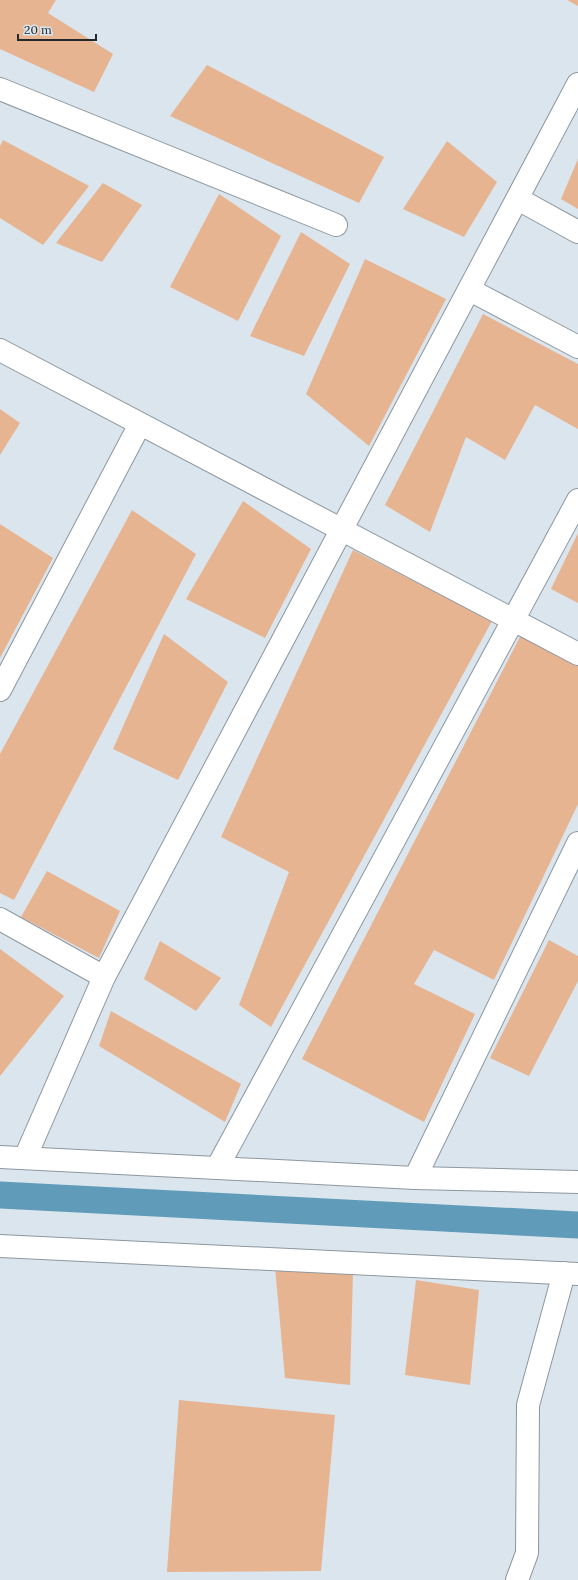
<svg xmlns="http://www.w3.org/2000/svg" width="578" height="1580" font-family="Lora,serif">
<rect width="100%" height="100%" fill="#dae5ed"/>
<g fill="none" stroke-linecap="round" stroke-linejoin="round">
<path stroke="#609cb9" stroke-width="27" d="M 0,1195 L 578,1225"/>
</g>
<path fill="#e7b491" d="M 0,0 L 56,0 L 48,13 L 113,54 L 94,92 L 0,49 Z
M 567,0 L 578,0 L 578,6 Z
M 207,65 L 384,157 L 359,203 L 170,116 Z
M 3,140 L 89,186 L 43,245 L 0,218 L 0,146 Z
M 447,141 L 497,182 L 464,237 L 403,209 Z
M 578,159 L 578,209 L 561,199 Z
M 103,183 L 142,205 L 102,262 L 56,243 Z
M 219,194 L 281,236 L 238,321 L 170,287 Z
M 301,232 L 350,264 L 304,356 L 250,336 Z
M 365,259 L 446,299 L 369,446 L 306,394 Z
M 483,314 L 578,364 L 578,429 L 535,405 L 505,460 L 466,437 L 430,532 L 385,505 Z
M 0,409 L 20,423 L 0,455 Z
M 243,501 L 311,549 L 265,638 L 186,599 Z
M 132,510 L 196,554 L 14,900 L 0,893 L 0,754 Z
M 0,524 L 53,558 L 0,658 Z
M 578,533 L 578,603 L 551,589 Z
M 353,550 L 492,621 L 271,1027 L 239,1005 L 289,872 L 221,837 Z
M 522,633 L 578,662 L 578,804 L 494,980 L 434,950 L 414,984 L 475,1014 L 424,1122 L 302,1059 Z
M 164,634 L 228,682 L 178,780 L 113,749 Z
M 47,871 L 120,911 L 99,958 L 21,917 Z
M 549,940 L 578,956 L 578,981 L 529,1076 L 490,1058 Z
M 160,941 L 221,978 L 196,1011 L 144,979 Z
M 0,949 L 64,996 L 0,1076 Z
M 111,1011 L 241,1084 L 225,1122 L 99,1046 Z
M 275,1267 L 353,1271 L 350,1385 L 285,1378 Z
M 416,1280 L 479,1290 L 470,1385 L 405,1375 Z
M 179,1400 L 335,1415 L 321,1571 L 167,1572 Z"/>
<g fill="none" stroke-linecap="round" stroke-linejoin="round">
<g stroke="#8d979f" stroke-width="24">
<path id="minor" d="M 0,89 L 336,225
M 518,199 L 578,232
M 470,290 L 578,347
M 0,350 L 578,654
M 0,690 L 140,424
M 0,919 L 104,977
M 25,1158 L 104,977 L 578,84
M 217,1168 L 578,500
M 415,1178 L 578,843
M 517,1580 L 527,1553 L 528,1405 L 564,1273"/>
</g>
<g stroke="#8d979f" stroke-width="24">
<path id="tertiary" d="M 0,1157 L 415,1178 L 578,1182"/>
</g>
<g stroke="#8d979f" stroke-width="24">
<path id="secondary" d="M 0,1246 L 578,1274"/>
</g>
<use href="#minor" stroke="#fff" stroke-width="22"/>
<use href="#tertiary" stroke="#fff" stroke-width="22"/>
<use href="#secondary" stroke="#fff" stroke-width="22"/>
</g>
<path d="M18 34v6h78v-6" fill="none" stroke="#24282b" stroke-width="2"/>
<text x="24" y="34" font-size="12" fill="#24282b" stroke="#dae5ed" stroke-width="3" paint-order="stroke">20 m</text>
</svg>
